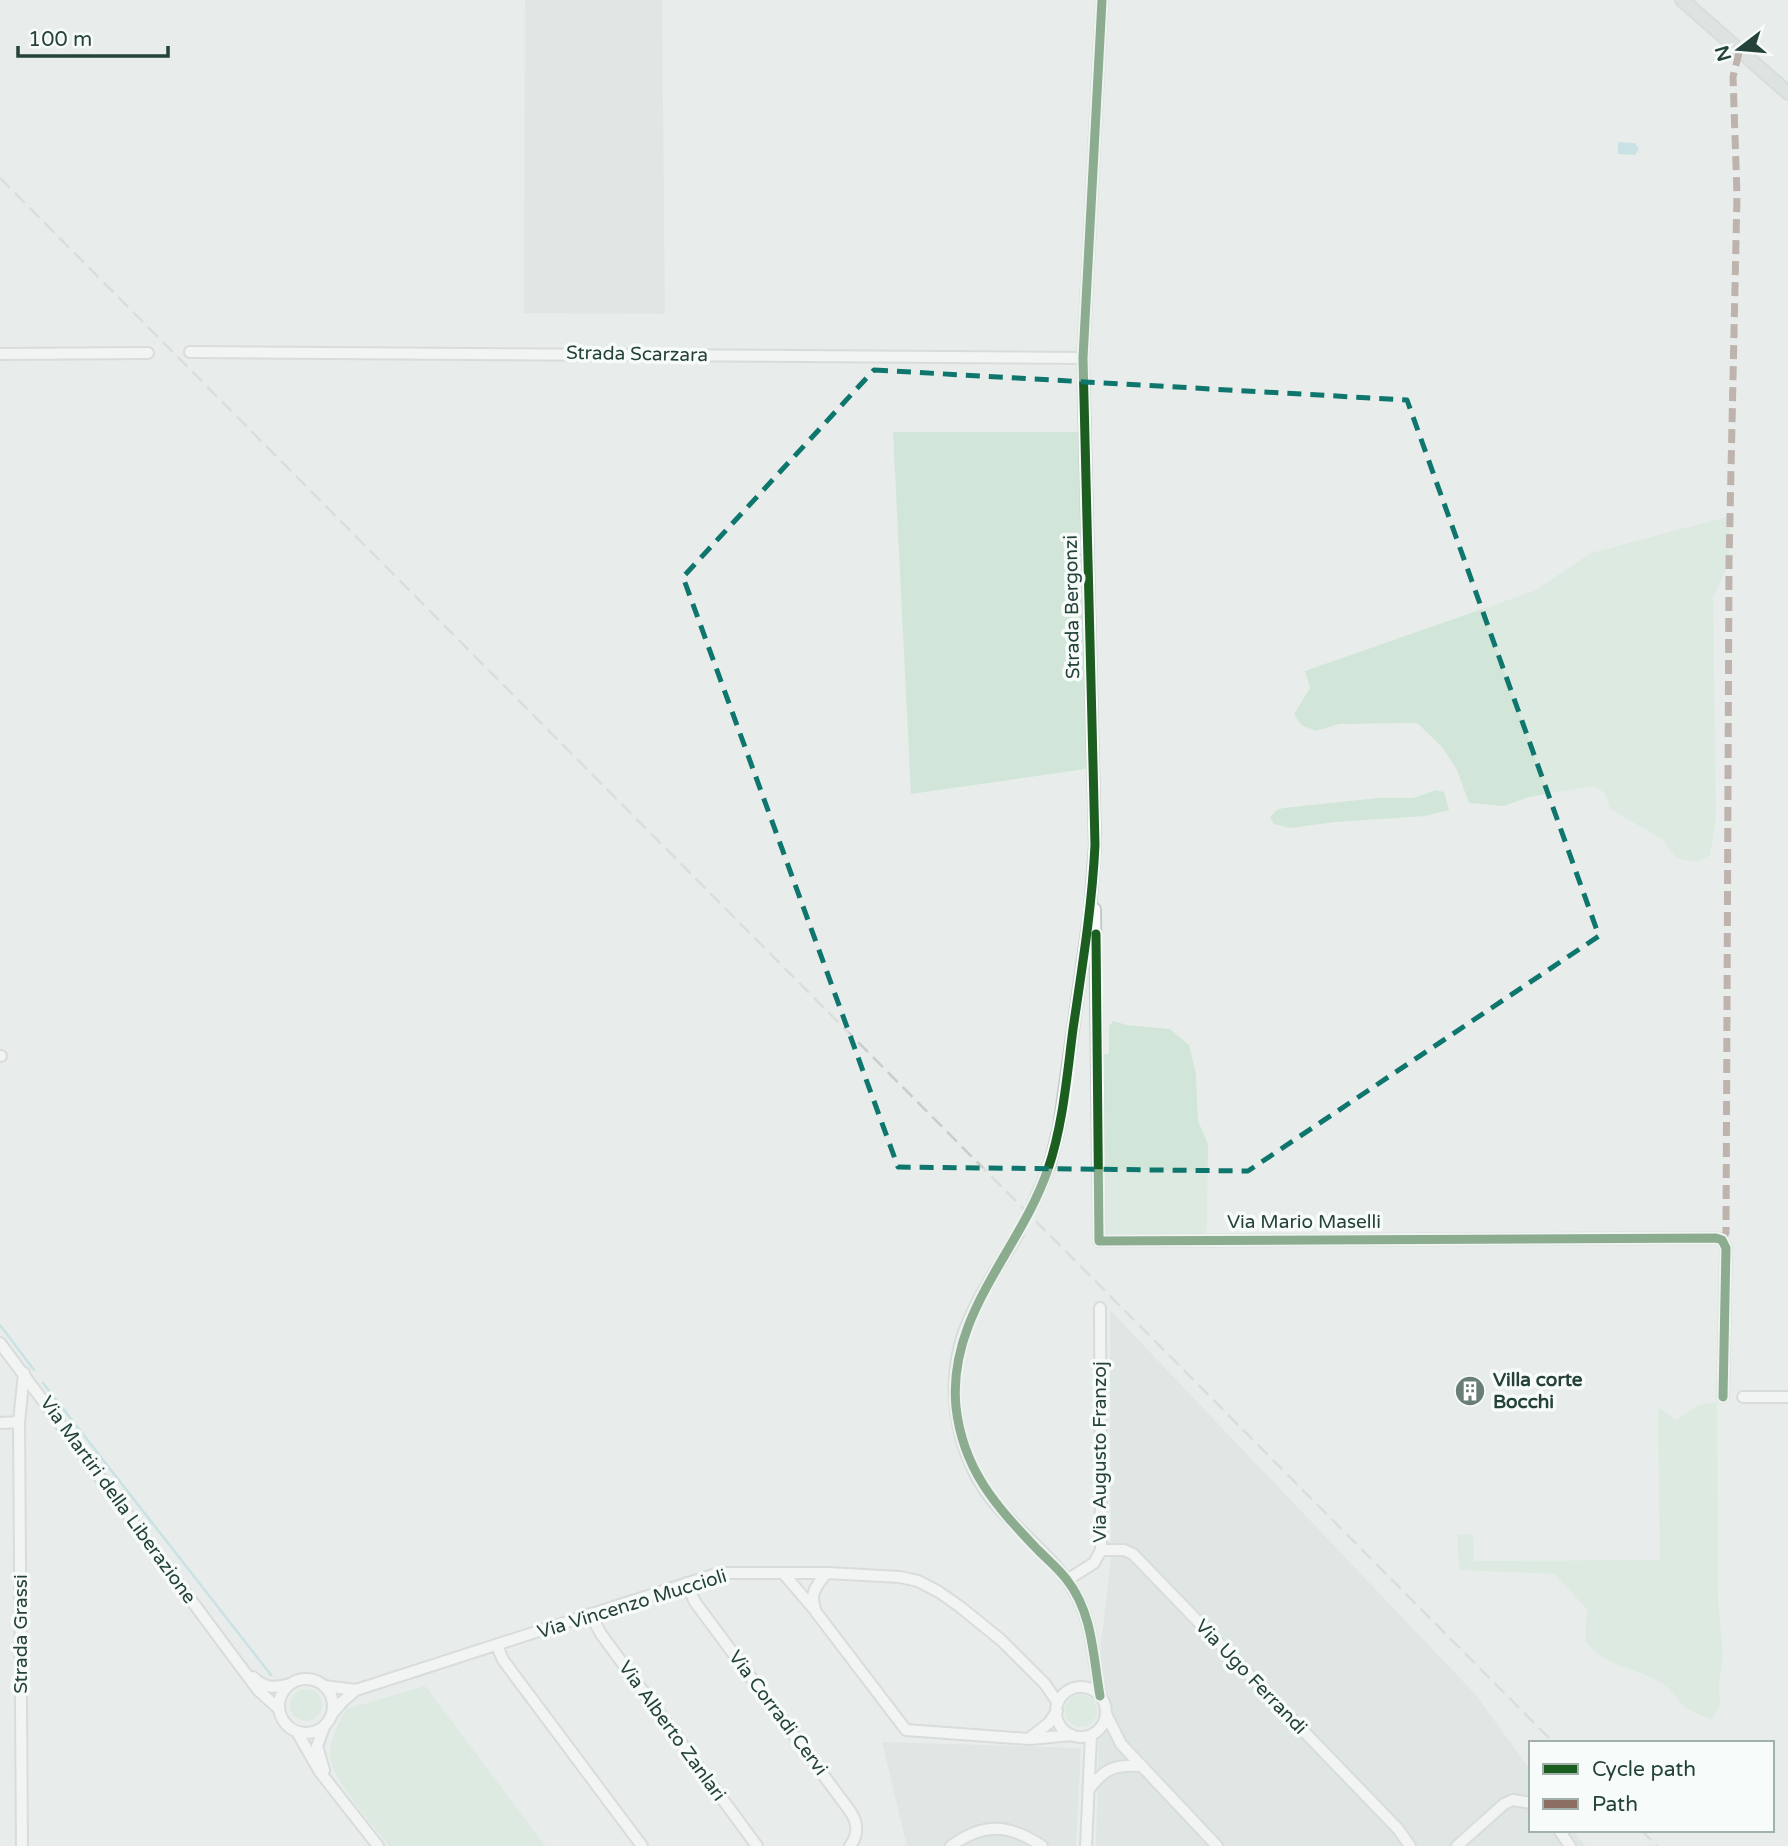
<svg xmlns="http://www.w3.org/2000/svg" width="1788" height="1846" font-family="'Varela Round',sans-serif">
<rect width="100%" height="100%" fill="#e8edeb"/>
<path fill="#d6dedb" d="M 525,0 L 662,0 L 665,314 L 524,313 Z
M 1110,1310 L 1476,1695 L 1531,1771 L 1531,1830 L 1573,1830 L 1585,1846 L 1096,1846 L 1101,1644 L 1111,1558 Z
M 882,1742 L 1081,1748 L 1076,1846 L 907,1846 Z"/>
<path fill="#d1e6d8" d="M 893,432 L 1085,432 L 1093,768 L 911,794 Z
M 1730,516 L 1729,562 L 1713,598 L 1716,818 L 1710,855 L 1696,862 L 1676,858 L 1662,839 L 1610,809 L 1605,793 L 1593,786 L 1529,797 L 1504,806 L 1469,803 L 1457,770 L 1442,747 L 1417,723 L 1339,724 L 1316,731 L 1301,725 L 1294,714 L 1310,688 L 1305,671 L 1534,591 L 1591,553 Z
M 1436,790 L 1444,792 L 1449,810 L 1425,816 L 1335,822 L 1290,828 L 1274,824 L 1270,817 L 1277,810 L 1283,808 L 1378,798 L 1413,798 Z
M 1113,1021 L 1127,1025 L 1170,1029 L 1189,1045 L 1196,1074 L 1198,1121 L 1208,1144 L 1207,1230 L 1203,1237 L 1103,1237 L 1101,1055 L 1109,1054 L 1109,1026 Z
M 1717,1402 L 1718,1600 L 1723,1655 L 1719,1686 L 1720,1705 L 1712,1720 C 1704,1716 1694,1713 1687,1708 C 1678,1702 1673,1691 1664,1685 C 1638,1667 1604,1668 1585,1641 L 1587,1609 L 1554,1574 L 1459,1570 L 1457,1535 L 1473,1534 L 1474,1561 L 1660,1560 L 1658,1407 L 1676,1420 L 1698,1405 Z
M 425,1686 L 545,1846 L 389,1846 C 374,1826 330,1778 330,1755 C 330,1738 338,1724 346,1709 Z
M290 1705a16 16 0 1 1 32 0a16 16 0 1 1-32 0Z
M1065 1711a16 16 0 1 1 32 0a16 16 0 1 1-32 0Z"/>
<path fill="#a9d4db" d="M 1618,142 L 1635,143 L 1639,149 L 1635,155 L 1618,154 Z"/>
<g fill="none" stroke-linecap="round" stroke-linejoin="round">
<path stroke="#a9d4db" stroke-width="2.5" d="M 0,1325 L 34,1370
M 43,1383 L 271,1675"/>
<path stroke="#c1cbc8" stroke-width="10" stroke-dasharray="10 5" stroke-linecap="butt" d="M 1018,1234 L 1032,1206"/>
<g stroke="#c5cac8" stroke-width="14">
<path id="minor" d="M 190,352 L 1083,358
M 0,354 L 148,353
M 1095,909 L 1099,1241 L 1716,1238 L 1722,1240 L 1726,1248 L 1723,1397
M 0,1056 L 1,1056
M 1032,1206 L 1049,1168 L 1059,1127 L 1090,910 L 1095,845 L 1083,358 L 1102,0
M 1018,1234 C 999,1266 977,1297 964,1332 C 944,1389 957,1461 998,1507 C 1024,1536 1060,1563 1078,1598 C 1093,1628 1094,1663 1100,1696
M 0,1343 L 258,1690 L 279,1709
M 1743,1397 L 1788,1397
M 0,1423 L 19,1422
M 1101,1550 L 1124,1550 L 1133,1554 L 1398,1829 L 1410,1846
M 783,1573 L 813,1608
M 827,1573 C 815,1586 809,1595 816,1612 L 906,1730 L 1029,1739 L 1072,1735
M 1067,1580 L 1094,1563 L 1101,1550 L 1100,1308
M 686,1583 L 695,1602 L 850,1811 C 858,1823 859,1834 850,1846
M 590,1614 L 601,1634 L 757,1846
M 497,1646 L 503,1660 L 642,1846
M 253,1677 C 264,1689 275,1688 290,1684
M279 1706a27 27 0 1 1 54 0a27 27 0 1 1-54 0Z
M 324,1686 L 356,1690 L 342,1702 L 333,1713
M1056 1712a25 25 0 1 1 50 0a25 25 0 1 1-50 0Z
M 356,1690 L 719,1573 L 827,1573 L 900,1577 L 918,1581 L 939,1592 L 959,1606 L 1001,1640 L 1045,1684 L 1058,1703
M 1106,1714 L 1121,1744 L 1217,1846
M 324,1727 L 317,1746 L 324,1770
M 297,1732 L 320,1772 L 378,1846
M 1031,1737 L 1049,1723 L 1057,1711
M 1089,1789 C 1106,1767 1115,1765 1142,1766
M 1559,1830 L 1570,1846
M 22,1846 L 19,1422 L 24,1373
M 951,1846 C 984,1822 1009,1824 1042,1846
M 1086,1846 L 1091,1735
M 1457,1846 L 1504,1804 L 1513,1800 L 1531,1803"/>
</g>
<g stroke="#c3ccc9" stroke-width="16">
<path id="major" d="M 1682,0 L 1788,93"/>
</g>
<use href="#minor" stroke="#fcfcfc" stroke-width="10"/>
<use href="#major" stroke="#cfd7d5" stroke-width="12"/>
<path stroke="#c9cdcc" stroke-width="2.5" stroke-dasharray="14 7" stroke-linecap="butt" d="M 0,178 L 1554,1743
M 1641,1830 L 1657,1846"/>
<path stroke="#8d6e63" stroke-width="7" stroke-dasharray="14 7" stroke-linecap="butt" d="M 1722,1240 L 1726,1233 L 1729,562 L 1737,195 L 1733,77 L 1740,49"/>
<g stroke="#f7fbf9" stroke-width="13">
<path id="cycleway" d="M 1096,934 L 1099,1241 L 1716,1238 L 1722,1240 L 1726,1248 L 1723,1397
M 1100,1696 C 1093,1657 1093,1613 1067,1580 C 1059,1569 1048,1560 1038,1550 C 996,1506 963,1470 956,1407 C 947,1315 1020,1251 1048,1169 C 1063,1125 1067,1075 1073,1029 C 1082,968 1092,907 1095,845 L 1083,358 L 1102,0"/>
</g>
<use href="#cycleway" stroke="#1b5e20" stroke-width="9"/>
</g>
<path d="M0 0H1788V1846H0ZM 874,370 L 1407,400 L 1599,936 L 1248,1171 L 898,1167 L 683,577 Z" fill="#e8edeb" fill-opacity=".55" fill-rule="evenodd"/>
<path fill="none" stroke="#0f766e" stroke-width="5" stroke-dasharray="14 9" stroke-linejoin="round" d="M 874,370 L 1407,400 L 1599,936 L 1248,1171 L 898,1167 L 683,577 Z"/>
<defs>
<g id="building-disc" transform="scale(1.575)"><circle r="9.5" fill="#697e78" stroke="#f7fbf9"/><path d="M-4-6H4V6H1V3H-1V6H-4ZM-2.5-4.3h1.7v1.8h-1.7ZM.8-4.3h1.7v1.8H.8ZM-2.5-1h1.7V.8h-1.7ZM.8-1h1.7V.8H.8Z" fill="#fff"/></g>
</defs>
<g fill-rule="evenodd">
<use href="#building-disc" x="1470" y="1391"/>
</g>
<g text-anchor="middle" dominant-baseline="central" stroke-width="7" stroke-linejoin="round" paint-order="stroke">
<g font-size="19" fill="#24423a" stroke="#f7fbf9">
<text transform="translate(637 354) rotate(1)">Strada Scarzara</text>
<text transform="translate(1072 607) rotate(-91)">Strada Bergonzi</text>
<text x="1304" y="1222">Via Mario Maselli</text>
<text transform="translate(1100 1452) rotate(-90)">Via Augusto Franzoj</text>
<text transform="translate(118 1500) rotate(54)">Via Martiri della Liberazione</text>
<text transform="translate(632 1604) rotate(-17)">Via Vincenzo Muccioli</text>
<text transform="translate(21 1634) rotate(-90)">Strada Grassi</text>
<text transform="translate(1251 1677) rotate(46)">Via Ugo Ferrandi</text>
<text transform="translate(778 1713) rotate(53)">Via Corradi Cervi</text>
<text transform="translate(672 1731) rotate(54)">Via Alberto Zanlari</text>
</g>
<g font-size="19" font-weight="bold" fill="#24423a" stroke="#f7fbf9" text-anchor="start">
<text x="1493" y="1380">Villa corte<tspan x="1493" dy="22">Bocchi</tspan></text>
</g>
</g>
<rect x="1529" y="1741" width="245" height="91" fill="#f7fbf9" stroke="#a3b1ad" stroke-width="2"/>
<rect x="1543" y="1764" width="35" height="10" fill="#1b5e20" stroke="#a3b1ad" stroke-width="2"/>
<text x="1592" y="1776" font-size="21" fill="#24423a">Cycle path</text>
<rect x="1543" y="1799" width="35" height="10" fill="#8d6e63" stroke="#a3b1ad" stroke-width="2"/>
<text x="1592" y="1811" font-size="21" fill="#24423a">Path</text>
<g transform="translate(1739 49) rotate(254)" stroke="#f7fbf9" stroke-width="5" paint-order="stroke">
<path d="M0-5L12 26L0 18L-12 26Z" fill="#24423a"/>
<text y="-10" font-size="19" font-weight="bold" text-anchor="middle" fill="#24423a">N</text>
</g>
<path d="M18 46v10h150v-10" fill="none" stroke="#24423a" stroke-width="3.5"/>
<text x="28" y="46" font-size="21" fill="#24423a" stroke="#f7fbf9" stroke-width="5" paint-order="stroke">100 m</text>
</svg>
